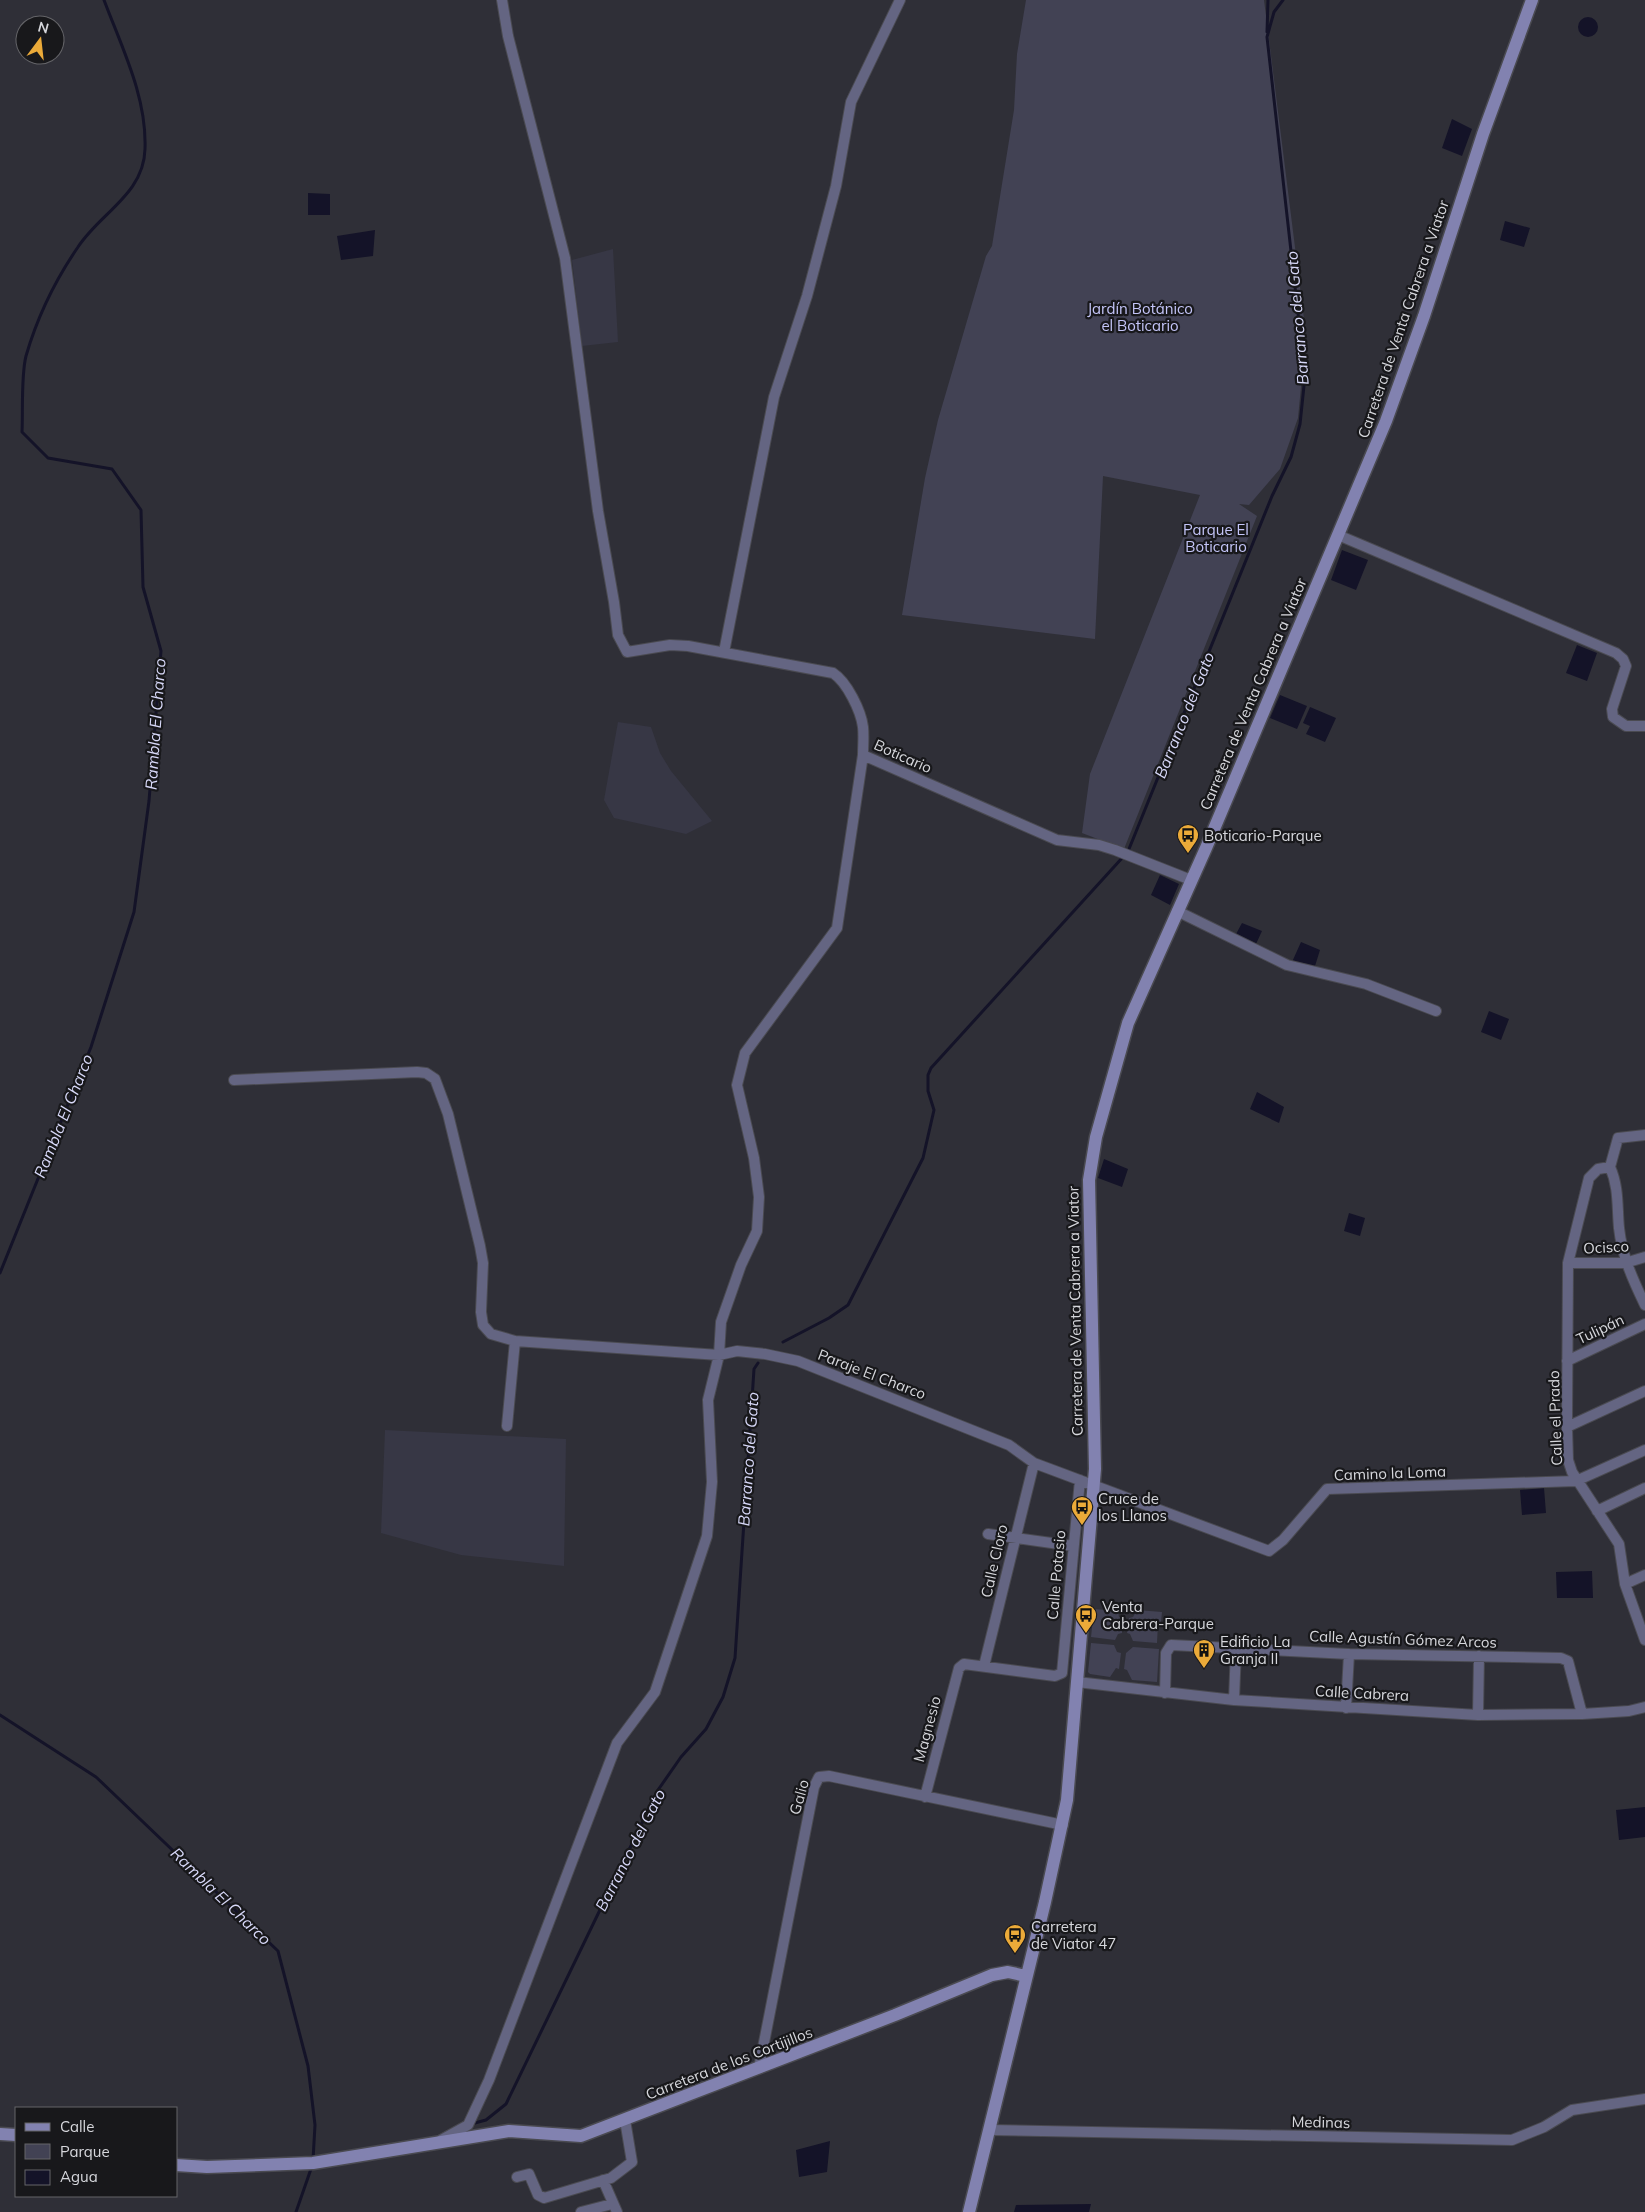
<svg xmlns="http://www.w3.org/2000/svg" width="1645" height="2212" font-family="Mulish,sans-serif">
<rect width="100%" height="100%" fill="#2f2f37"/>
<path fill="#373745" d="M 613,249 L 618,342 L 582,346 L 572,260 Z
M 618,722 L 651,727 L 660,753 L 671,771 L 712,821 L 686,834 L 614,818 L 604,800 Z
M 385,1430 L 566,1439 L 564,1566 L 461,1555 L 381,1533 Z"/>
<path fill="#424254" d="M 1026,0 L 1264,0 L 1306,335 L 1298,418 L 1280,469 L 1249,505 L 1239,504 L 1257,516 L 1124,849 L 1082,833 L 1090,774 L 1200,495 L 1103,476 L 1095,639 L 902,615 L 925,478 L 938,420 L 986,256 L 992,246 L 1014,110 L 1017,54 Z
M 1094,1609 L 1118,1611 L 1119,1617 L 1123,1618 L 1122,1633 L 1118,1634 L 1115,1640 L 1091,1637 Z
M 1137,1610 L 1162,1612 L 1161,1622 L 1158,1623 L 1157,1643 L 1133,1641 L 1130,1634 L 1127,1633 L 1129,1618 L 1133,1617 Z
M 1091,1643 L 1114,1645 L 1117,1652 L 1121,1653 L 1119,1669 L 1116,1668 L 1110,1677 L 1090,1674 L 1088,1672 Z
M 1133,1647 L 1159,1649 L 1157,1682 L 1132,1680 L 1127,1670 L 1124,1669 L 1126,1653 Z"/>
<path fill="#141328" d="M1578 27a10 10 0 1 1 20 0a10 10 0 1 1-20 0Z
M 1452,119 L 1472,129 L 1462,156 L 1442,148 Z
M 308,193 L 330,194 L 330,215 L 308,215 Z
M 1505,221 L 1530,228 L 1524,247 L 1500,240 Z
M 375,230 L 373,256 L 341,260 L 337,236 Z
M 1342,550 L 1368,560 L 1356,590 L 1331,580 Z
M 1577,645 L 1597,653 L 1587,681 L 1566,673 Z
M 1280,695 L 1307,706 L 1297,729 L 1270,718 Z
M 1310,707 L 1336,718 L 1325,742 L 1306,734 L 1310,726 L 1303,723 Z
M 1160,875 L 1179,884 L 1170,905 L 1151,895 Z
M 1242,923 L 1262,931 L 1256,944 L 1236,934 Z
M 1301,942 L 1320,950 L 1315,966 L 1302,965 L 1292,962 Z
M 1489,1011 L 1509,1019 L 1501,1040 L 1481,1032 Z
M 1257,1092 L 1284,1107 L 1279,1123 L 1250,1109 Z
M 1104,1159 L 1128,1169 L 1122,1187 L 1098,1178 Z
M 1349,1213 L 1365,1218 L 1360,1236 L 1344,1231 Z
M 1544,1488 L 1546,1513 L 1522,1515 L 1520,1490 Z
M 1592,1571 L 1593,1598 L 1557,1598 L 1556,1572 Z
M 1645,1807 L 1645,1837 L 1619,1840 L 1616,1810 Z
M 830,2141 L 827,2172 L 799,2177 L 796,2150 Z
M 1091,2204 L 1089,2212 L 1014,2212 L 1016,2205 Z"/>
<g fill="none" stroke-linecap="round" stroke-linejoin="round">
<path stroke="#141328" stroke-width="3" d="M 1267,32 L 1268,0
M 1129,849 L 1272,496 L 1291,457 L 1300,424 L 1305,376 L 1267,37 L 1274,12 L 1283,0
M 0,1273 L 91,1047 L 134,912 L 149,801 L 161,651 L 143,587 L 141,510 L 112,469 L 48,458 L 22,432 C 23,411 21,375 26,356 C 37,318 56,279 78,247 C 100,213 144,194 145,149 C 147,97 122,48 104,0
M 783,1342 L 829,1318 L 848,1305 L 923,1158 L 934,1110 L 928,1091 L 928,1075 L 931,1068 L 1123,857
M 0,1715 L 96,1777 L 278,1951 L 308,2066 L 315,2125 L 313,2160
M 471,2124 L 486,2120 L 506,2104 L 658,1790 L 681,1757 L 706,1729 L 723,1697 L 735,1658 L 754,1369 L 758,1363
M 296,2212 L 312,2166"/>
<g stroke="#4a4a51" stroke-width="12">
<path id="street" d="M 502,0 L 508,36 L 565,258 L 598,511 L 614,602 L 618,635 L 627,652 L 670,645 L 688,646 L 833,673 C 847,682 861,711 863,727 C 864,736 863,746 863,755 L 1057,840 L 1099,845 L 1115,850 L 1191,880
M 1338,535 L 1616,653 L 1623,659 L 1626,666 L 1612,709 L 1613,717 L 1626,726 L 1645,726
M 724,652 L 774,397 L 807,296 L 836,186 L 851,102 L 900,0
M 1177,911 L 1287,965 L 1366,984 L 1436,1011
M 234,1080 L 417,1072 L 426,1073 L 435,1079 L 448,1114 L 480,1246 L 483,1263 L 481,1312 L 483,1325 L 491,1334 L 515,1341
M 1645,1135 L 1618,1138 L 1610,1167 L 1598,1169 L 1589,1178 L 1568,1263 L 1567,1427 L 1568,1460 L 1572,1472 L 1619,1544 L 1625,1584 L 1645,1640
M 1610,1167 C 1619,1187 1617,1207 1619,1228 C 1622,1256 1633,1280 1645,1305
M 1568,1263 L 1625,1263 L 1645,1257
M 1567,1361 L 1645,1324
M 507,1426 L 515,1341 L 719,1355 L 737,1351 L 765,1354 L 798,1361 L 1009,1445 L 1034,1463 L 1269,1551 L 1283,1540 L 1327,1489 L 1576,1481 L 1645,1450
M 1567,1427 L 1645,1391
M 1597,1511 L 1645,1488
M 988,1534 L 1073,1546
M 1625,1584 L 1645,1575
M 984,1666 L 1034,1463
M 1077,1682 L 1234,1700 L 1478,1715 L 1582,1714 L 1629,1711 L 1645,1707
M 1165,1693 L 1166,1653 L 1171,1645 L 1349,1654 L 1561,1658 L 1568,1661 L 1582,1714
M 1234,1700 L 1236,1648
M 1346,1708 L 1349,1654
M 1478,1715 L 1479,1656
M 925,1797 L 959,1668 L 964,1664 L 1055,1676 L 1062,1673 L 1080,1480
M 759,2068 L 814,1787 L 819,1777 L 829,1776 L 1063,1825
M 989,2130 L 1512,2140 L 1544,2127 L 1572,2110 L 1645,2099
M 441,2140 L 468,2125 L 489,2080 L 617,1743 L 655,1692 L 707,1536 L 712,1482 L 708,1400 L 719,1355 L 721,1322 L 741,1265 L 757,1231 L 759,1197 L 754,1158 L 737,1085 L 745,1053 L 837,928 L 863,755
M 517,2177 L 529,2174 L 538,2195 L 544,2198 L 611,2178 L 632,2162 L 625,2120
M 603,2180 L 617,2212
M 581,2212 L 612,2204"/>
</g>
<g stroke="#4a4a51" stroke-width="15">
<path id="secondary" d="M 0,2134 L 16,2135
M 176,2165 L 207,2167 L 313,2163 L 509,2131 L 581,2136 L 895,2015 L 992,1975 L 1008,1972 L 1026,1976
M 969,2212 L 1045,1902 L 1067,1800 L 1095,1469 L 1089,1180 L 1096,1137 L 1128,1023 L 1206,848 L 1386,421 L 1424,316 L 1483,134 L 1532,0"/>
</g>
<use href="#street" stroke="#646582" stroke-width="10"/>
<use href="#secondary" stroke="#8282b0" stroke-width="12"/>
</g>
<defs>
<g id="bus-pin" transform="scale(1.125)"><path d="M0 17L-7.5 6A9.5 9.5 0 1 1 7.5 6Z" fill="#ebaa39" stroke="#18181b"/><path d="M-5-6H5V4H4V6H2V4H-2V6H-4V4H-5ZM-3.5-4V0h7V-4ZM-3.5 1.2v1.5H-2V1.2ZM2 1.2v1.5H3.5V1.2Z" fill="#111"/></g>
<g id="building-pin" transform="scale(1.125)"><path d="M0 17L-7.5 6A9.5 9.5 0 1 1 7.5 6Z" fill="#ebaa39" stroke="#18181b"/><path d="M-4-6H4V6H1V3H-1V6H-4ZM-2.5-4.3h1.7v1.8h-1.7ZM.8-4.3h1.7v1.8H.8ZM-2.5-1h1.7V.8h-1.7ZM.8-1h1.7V.8H.8Z" fill="#111"/></g>
</defs>
<g fill-rule="evenodd">
<use href="#bus-pin" x="1188" y="835"/>
<use href="#bus-pin" x="1082" y="1507"/>
<use href="#bus-pin" x="1086" y="1615"/>
<use href="#building-pin" x="1204" y="1650"/>
<use href="#bus-pin" x="1015" y="1935"/>
</g>
<g text-anchor="middle" dominant-baseline="central" stroke-width="4.5" stroke-linejoin="round" paint-order="stroke">
<g font-size="15" fill="#c4c5f8" stroke="#18181b">
<text x="1140" y="308">Jardín Botánico<tspan x="1140" dy="17">el Boticario</tspan></text>
<text x="1216" y="529">Parque El<tspan x="1216" dy="17">Boticario</tspan></text>
</g>
<g font-size="15" fill="#d6d7dc" stroke="#18181b">
<text transform="translate(1403 319) rotate(-71)">Carretera de Venta Cabrera a Viator</text>
<text transform="translate(1253 694) rotate(-67)">Carretera de Venta Cabrera a Viator</text>
<text transform="translate(903 756) rotate(24)">Boticario</text>
<text transform="translate(1606 1247) rotate(-3)">Ocisco</text>
<text transform="translate(1075 1311) rotate(-91)">Carretera de Venta Cabrera a Viator</text>
<text transform="translate(1600 1329) rotate(-25)">Tulipán</text>
<text transform="translate(872 1374) rotate(21)">Paraje El Charco</text>
<text transform="translate(1555 1418) rotate(-92)">Calle el Prado</text>
<text transform="translate(1390 1473) rotate(-2)">Camino la Loma</text>
<text transform="translate(994 1561) rotate(-77)">Calle Cloro</text>
<text transform="translate(1056 1575) rotate(-85)">Calle Potasio</text>
<text transform="translate(1403 1639) rotate(2)">Calle Agustín Gómez Arcos</text>
<text transform="translate(1362 1693) rotate(3)">Calle Cabrera</text>
<text transform="translate(927 1729) rotate(-75)">Magnesio</text>
<text transform="translate(799 1797) rotate(-74)">Galio</text>
<text transform="translate(729 2063) rotate(-21)">Carretera de los Cortijillos</text>
<text transform="translate(1321 2122) rotate(1)">Medinas</text>
</g>
<g font-size="15" fill="#d6d7dc" stroke="#18181b" text-anchor="start">
<text x="1204" y="835">Boticario-Parque</text>
<text x="1098" y="1498">Cruce de<tspan x="1098" dy="17">los Llanos</tspan></text>
<text x="1102" y="1606">Venta<tspan x="1102" dy="17">Cabrera-Parque</tspan></text>
<text x="1220" y="1641">Edificio La<tspan x="1220" dy="17">Granja II</tspan></text>
<text x="1031" y="1926">Carretera<tspan x="1031" dy="17">de Viator 47</tspan></text>
</g>
<g font-size="16" font-style="italic" fill="#d7d8f8" stroke="#18181b">
<text transform="translate(1297 318) rotate(-95)">Barranco del Gato</text>
<text transform="translate(1184 715) rotate(-68)">Barranco del Gato</text>
<text transform="translate(155 724) rotate(-86)">Rambla El Charco</text>
<text transform="translate(63 1116) rotate(-68)">Rambla El Charco</text>
<text transform="translate(748 1459) rotate(-86)">Barranco del Gato</text>
<text transform="translate(630 1850) rotate(-63)">Barranco del Gato</text>
<text transform="translate(221 1896) rotate(44)">Rambla El Charco</text>
</g>
</g>
<rect x="15" y="2107" width="162" height="90" fill="#18181b" stroke="#646468"/>
<rect x="25" y="2123" width="25" height="8" fill="#8282b0" stroke="#646468"/>
<text x="60" y="2132" font-size="15" fill="#d6d7dc">Calle</text>
<rect x="25" y="2144" width="25" height="15" fill="#424254" stroke="#646468"/>
<text x="60" y="2157" font-size="15" fill="#d6d7dc">Parque</text>
<rect x="25" y="2170" width="25" height="15" fill="#141328" stroke="#646468"/>
<text x="60" y="2182" font-size="15" fill="#d6d7dc">Agua</text>
<g transform="translate(40 40) rotate(15)"><circle r="24" fill="#18181b" stroke="#646468"/>
<path d="M0-4L9 19L0 12L-9 19Z" fill="#ebaa39"/>
<text y="-8" font-size="14" font-weight="bold" text-anchor="middle" fill="#d6d7dc">N</text>
</g>
</svg>
